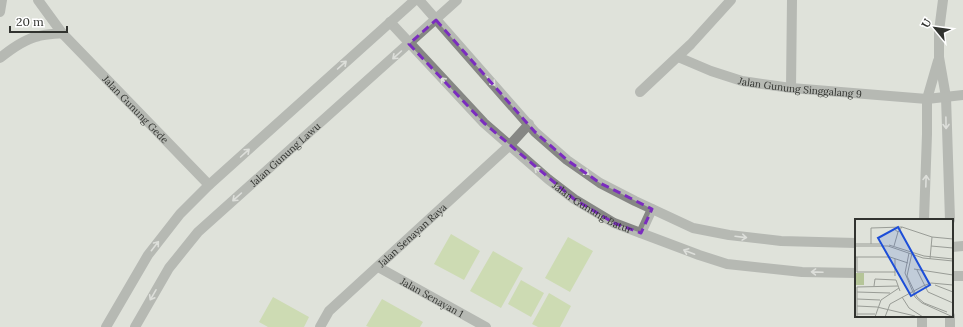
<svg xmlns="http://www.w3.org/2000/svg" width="963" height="327" font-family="Lora,serif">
<rect width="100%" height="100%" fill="#dfe2da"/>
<path fill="#b9d284" d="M 451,234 L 480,251 L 464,280 L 434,264 Z
M 568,237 L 593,251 L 570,292 L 545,278 Z
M 493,251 L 523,268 L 501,308 L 470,291 Z
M 521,280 L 544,293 L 531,317 L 508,304 Z
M 549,293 L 571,306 L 560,327 L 538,327 L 532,324 Z
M 273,297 L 309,317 L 304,327 L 268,327 L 259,322 Z
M 382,299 L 423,322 L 420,327 L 369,327 L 366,326 Z"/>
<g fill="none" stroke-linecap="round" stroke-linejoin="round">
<g stroke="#868784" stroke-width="10">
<path d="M 419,0 L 535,132 L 567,160 L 600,183 L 635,201 L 693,228 L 729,235 L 781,241 L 856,243"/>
<path d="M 943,0 L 939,31 L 939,57 L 946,97 L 950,220"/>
<path d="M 0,12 L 2,0"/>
<path id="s1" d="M 390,22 L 484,123 L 548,179 L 574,199 L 614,223 L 699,255 L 727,264 L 802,272 L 856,273"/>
<path id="s2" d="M 62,33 L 209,185"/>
<path id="s3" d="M 678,57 L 711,71 L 742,81 L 762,84 L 791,88 L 927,99 L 963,95"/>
<path d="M 0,58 C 11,49 25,39 39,36 C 47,34 55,34 62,33 L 38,0"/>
<path d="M 791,88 L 792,0"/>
<path d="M 640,92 L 691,44 L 731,0"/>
<path d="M 924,220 L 927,134 L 927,99 L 938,61"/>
<path d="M 641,233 L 652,209"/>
<path d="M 952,247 L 963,246"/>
<path id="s4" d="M 378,267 L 486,327"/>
<path d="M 952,276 L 963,276"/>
<path d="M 922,316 L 922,327"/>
<path d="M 106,327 L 148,255 L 180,214 L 209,185 L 415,0"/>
<path id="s5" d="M 135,327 L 169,268 L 198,232 L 457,0"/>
<path id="s6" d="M 320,327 L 329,311 L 509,146 L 529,124"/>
<path d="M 950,327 L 950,316"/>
</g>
</g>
<defs><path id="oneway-shaft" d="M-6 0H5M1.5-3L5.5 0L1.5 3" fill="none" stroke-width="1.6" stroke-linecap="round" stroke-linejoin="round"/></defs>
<g stroke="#dbdbda">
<use href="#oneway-shaft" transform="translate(397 55) rotate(138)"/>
<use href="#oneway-shaft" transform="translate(342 65) rotate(-42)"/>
<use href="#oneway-shaft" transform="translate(491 81) rotate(48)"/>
<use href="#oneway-shaft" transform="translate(445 82) rotate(-133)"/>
<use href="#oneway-shaft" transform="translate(946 123) rotate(89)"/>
<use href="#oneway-shaft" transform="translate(245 153) rotate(-42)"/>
<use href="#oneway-shaft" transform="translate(539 171) rotate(-140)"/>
<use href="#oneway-shaft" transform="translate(584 171) rotate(35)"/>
<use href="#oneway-shaft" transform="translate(926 181) rotate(-88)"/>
<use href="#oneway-shaft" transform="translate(237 197) rotate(138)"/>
<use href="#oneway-shaft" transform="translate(741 237) rotate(7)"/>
<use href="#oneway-shaft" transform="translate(155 246) rotate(-52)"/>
<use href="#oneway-shaft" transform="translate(689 252) rotate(-159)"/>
<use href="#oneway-shaft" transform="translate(817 272) rotate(-178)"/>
<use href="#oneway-shaft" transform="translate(153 295) rotate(120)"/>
</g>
<path d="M0 0H963V327H0ZM 436,20 L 535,132 L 567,160 L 600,183 L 652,209 L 641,233 L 614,223 L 574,199 L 484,123 L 409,44 Z" fill="#dfe2da" fill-opacity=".55" fill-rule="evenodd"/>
<path fill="none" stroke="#7b2cbf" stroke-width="3" stroke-dasharray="8 5" stroke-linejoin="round" d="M 436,20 L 535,132 L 567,160 L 600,183 L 652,209 L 641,233 L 614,223 L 574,199 L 484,123 L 409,44 Z"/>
<g text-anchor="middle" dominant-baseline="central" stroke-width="3.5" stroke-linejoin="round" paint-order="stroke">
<g font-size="10" fill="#31332f" stroke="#fff">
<text stroke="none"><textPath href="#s3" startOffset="127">Jalan Gunung Singgalang 9</textPath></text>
<text stroke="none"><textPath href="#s2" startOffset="106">Jalan Gunung Gede</textPath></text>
<text stroke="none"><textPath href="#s5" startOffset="231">Jalan Gunung Lawu</textPath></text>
<text stroke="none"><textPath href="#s1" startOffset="276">Jalan Gunung Batur</textPath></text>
<text stroke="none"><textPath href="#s6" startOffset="131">Jalan Senayan Raya</textPath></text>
<text stroke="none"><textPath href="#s4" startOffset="62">Jalan Senayan 1</textPath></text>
</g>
</g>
<g transform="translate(855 219)">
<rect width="98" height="98" fill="#dfe2da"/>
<path d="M 0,54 L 9,54 L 9,66 L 0,66 Z" fill="#b5c598"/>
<path fill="none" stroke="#999c96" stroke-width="1" d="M 47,8 L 77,18 L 98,20M 0,25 L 25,25M 16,25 L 16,9 L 47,8 L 43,13 L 39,10M 34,26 L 69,37 L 98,40M 0,27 L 33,27 L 68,39 L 98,42M 39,27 L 43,13M 76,27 L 98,29M 54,34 L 50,54 L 60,78 L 67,84 L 98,98M 57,34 L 52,57 L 62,78 L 69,84 L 92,93M 0,38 L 35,38 L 53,44M 2,38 L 2,53 L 40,53M 40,40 L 40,57M 75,40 L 77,18M 59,50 L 98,56M 62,51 L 73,73 L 98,84M 80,66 L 98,73M 19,67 L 20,60 L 41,61 L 45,72M 2,73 L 35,74M 47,78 L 54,89 L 68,98M 2,80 L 25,81M 2,87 L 22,88 L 60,97M 2,95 L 20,95M 2,98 L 2,68 L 43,67M 20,98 L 26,81 L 44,69M 30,98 L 35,85 L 68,67 L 76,64 L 98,66"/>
<path fill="#1d4ed8" fill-opacity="0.15" stroke="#1d4ed8" stroke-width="2" d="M 43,8 L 75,66 L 56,77 L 23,19 Z"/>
<rect width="98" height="98" fill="none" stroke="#31332f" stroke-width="2"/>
</g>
<g transform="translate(935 28) rotate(299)" stroke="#ffffff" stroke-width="3" paint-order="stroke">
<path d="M0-3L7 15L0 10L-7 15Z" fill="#31332f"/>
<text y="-6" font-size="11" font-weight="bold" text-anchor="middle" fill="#31332f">U</text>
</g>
<path d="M10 26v6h57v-6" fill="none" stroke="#31332f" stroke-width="2"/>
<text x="16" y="26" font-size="12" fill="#31332f" stroke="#ffffff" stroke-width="3" paint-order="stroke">20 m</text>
</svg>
